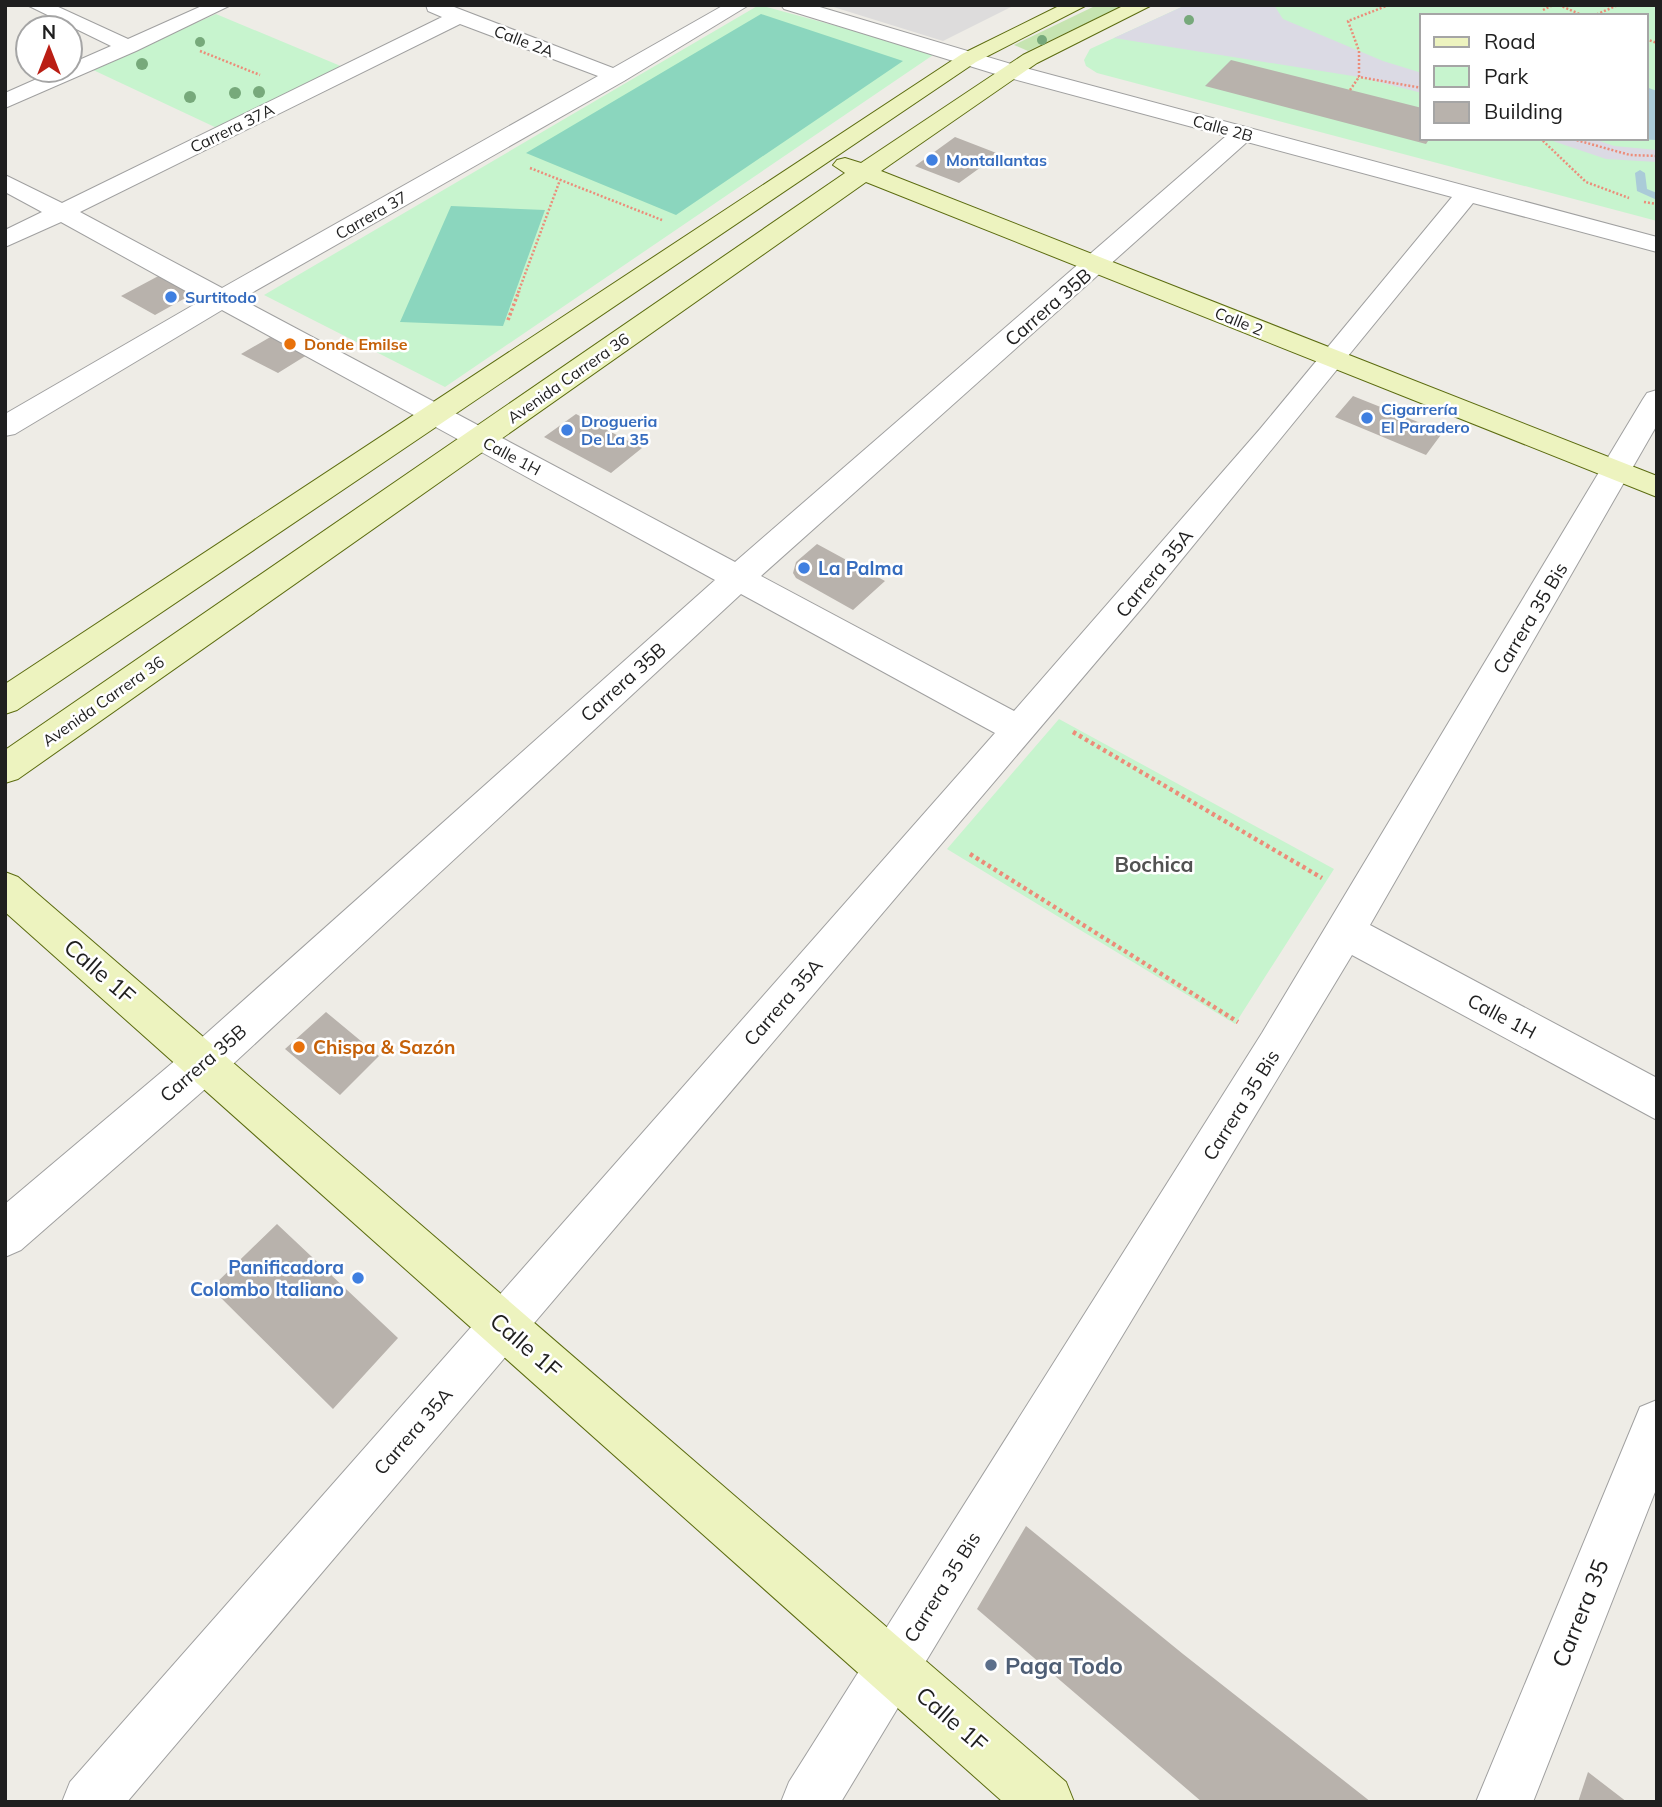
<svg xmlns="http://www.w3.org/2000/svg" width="1662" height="1807" font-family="Mulish,sans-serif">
<rect width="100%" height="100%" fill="#eeece6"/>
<path fill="#dddcdc" d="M 827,5 L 1015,5 L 943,41 Z"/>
<path fill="#c6e4b1" d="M 1097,5 L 1124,5 L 1028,51 L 1014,45 Z"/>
<path fill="#c7f4ce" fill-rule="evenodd" d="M 759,5 L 936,53 L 445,387 L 264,295 Z
M 1186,5 L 1657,5 L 1657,221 L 1097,73 L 1086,66 L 1084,60 L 1090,49 ZM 1422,16 L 1646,16 L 1646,138 L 1422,138 Z
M 216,14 L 343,67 L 219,129 L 91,69 Z
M 1059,719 L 1334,869 L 1235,1024 L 947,849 Z"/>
<path fill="#8bd6be" d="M 761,14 L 903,61 L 676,215 L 526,153 Z
M 451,206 L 545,210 L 503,326 L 400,322 Z"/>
<path fill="#dbdae4" d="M 1186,5 L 1274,5 L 1283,19 L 1383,61 L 1422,73 L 1422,93 L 1359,77 L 1114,38 Z
M 1544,138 L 1591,138 L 1614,146 L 1657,150 L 1657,162 L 1606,159 Z"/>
<path fill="#aacbd8" d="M 1646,87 L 1657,91 L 1657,140 L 1611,138 L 1646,138 Z"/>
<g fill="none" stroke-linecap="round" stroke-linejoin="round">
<path fill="#aacbd8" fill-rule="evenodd" d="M 1640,170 L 1645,173 L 1647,189 L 1657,193 L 1657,200 L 1637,191 L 1635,173 Z"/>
</g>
<path fill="#b8b2ac" d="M 1231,60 L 1422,108 L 1422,138 L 1430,138 L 1426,144 L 1205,86 Z
M 955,137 L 999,154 L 959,183 L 915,166 Z
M 164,273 L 198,291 L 155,315 L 121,296 Z
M 279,332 L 315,350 L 278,373 L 241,354 Z
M 1353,396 L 1443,432 L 1426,455 L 1335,417 Z
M 576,414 L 642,448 L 611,473 L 544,437 Z
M 817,544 L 885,581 L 853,610 L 796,578 L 793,573 L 796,562 Z
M 326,1012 L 379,1056 L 340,1095 L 285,1049 Z
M 277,1224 L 398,1338 L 333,1409 L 211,1288 Z
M 1026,1526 L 1183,1654 L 1371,1802 L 1202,1802 L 977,1609 Z
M 1588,1772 L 1627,1802 L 1578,1802 Z"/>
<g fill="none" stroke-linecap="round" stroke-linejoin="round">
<g stroke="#a0a0a0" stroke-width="2">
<path id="street" d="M 27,5 L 54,5 L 128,39 L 204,5 L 231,5 L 136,51 L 5,108 L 5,93 L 57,70 L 70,70 L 70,64 L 111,46 Z
M 426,5 L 449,5 L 613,68 L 724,5 L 749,5 L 624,81 L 241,299 L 735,562 L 1226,136 L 1002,76 L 784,9 L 781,5 L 813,5 L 1018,66 L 1657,237 L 1657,252 L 1473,203 L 1147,602 L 127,1802 L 62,1802 L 70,1782 L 995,733 L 741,594 L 220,1076 L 21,1250 L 5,1257 L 5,1204 L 190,1048 L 715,580 L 222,310 L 15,434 L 5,436 L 5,414 L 202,300 L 61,222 L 5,247 L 5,230 L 42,212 L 5,192 L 5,175 L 62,203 L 442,17 L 428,11 ZM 460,24 L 598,76 L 222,288 L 80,212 ZM 1247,142 L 1452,197 L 1260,429 L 1014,711 L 761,576 Z
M 1657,390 L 1657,425 L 1370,925 L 1657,1078 L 1657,1120 L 1352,955 L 841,1802 L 781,1802 L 789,1782 L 1262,1033 L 1643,399 L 1647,393 Z
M 1657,1400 L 1657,1487 L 1533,1802 L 1476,1802 L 1640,1407 Z"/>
</g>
<g stroke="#5c6c10" stroke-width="2">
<path id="secondary" d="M 1061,5 L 1087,5 L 976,62 L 17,710 L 5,714 L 5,684 L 962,54 Z
M 1125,5 L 1152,5 L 1037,63 L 881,171 L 1657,476 L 1657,497 L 866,182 L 18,779 L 5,783 L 5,750 L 845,173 L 833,165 L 837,160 L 845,158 L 861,163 L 1023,55 Z
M 5,872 L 18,877 L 1066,1782 L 1074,1802 L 1003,1802 L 5,912 Z"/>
</g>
<path stroke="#ec8c79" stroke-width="2.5" stroke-dasharray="2 2" stroke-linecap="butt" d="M 1389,5 L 1348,21 L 1359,51 L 1359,77 L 1422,88
M 1559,5 L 1584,16
M 1543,10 L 1553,5
M 1593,16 L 1618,5
M 1646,39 L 1657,43
M 200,51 L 260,75
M 1350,90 L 1359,77
M 1540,138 L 1586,182 L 1629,198
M 1569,138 L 1630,155 L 1657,156
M 530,168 L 662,220
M 1644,202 L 1657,204
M 518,293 L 560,180"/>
<path stroke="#ec8c79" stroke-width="3.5" stroke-dasharray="2.5 2.5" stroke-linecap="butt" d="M 508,320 L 519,291"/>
<path stroke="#ec8c79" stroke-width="4.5" stroke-dasharray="3.5 3.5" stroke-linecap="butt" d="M 1073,732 L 1322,878
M 970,854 L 1238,1022"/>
<use href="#street" fill="#fff" fill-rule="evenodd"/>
<use href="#secondary" fill="#edf3bf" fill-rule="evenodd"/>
</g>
<g fill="#77a97b">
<circle cx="1189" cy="20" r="5"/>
<circle cx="1042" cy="40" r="5"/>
<circle cx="200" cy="42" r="5"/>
<circle cx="142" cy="64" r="6"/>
<circle cx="259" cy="92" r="6"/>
<circle cx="235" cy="93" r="6"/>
<circle cx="190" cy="97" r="6"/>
</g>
<g fill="#3f7fe0" stroke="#fff" stroke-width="2.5">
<circle cx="932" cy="160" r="7"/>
<circle cx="171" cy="297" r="7"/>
<circle cx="1367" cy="418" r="7"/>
<circle cx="567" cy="430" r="7"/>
<circle cx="804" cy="568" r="7"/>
<circle cx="358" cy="1278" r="7"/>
</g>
<g fill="#e8710a" stroke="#fff" stroke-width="2.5">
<circle cx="290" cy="344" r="7"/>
<circle cx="299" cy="1047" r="7"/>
</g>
<circle fill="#5c6f8a" stroke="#fff" stroke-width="2.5" cx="991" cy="1665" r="7"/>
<g text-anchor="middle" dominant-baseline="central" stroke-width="5" stroke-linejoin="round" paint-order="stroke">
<g font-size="16" fill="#1f1f1f" stroke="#fff">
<text transform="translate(524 41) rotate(21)">Calle 2A</text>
<text transform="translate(232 128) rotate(-26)">Carrera 37A</text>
<text transform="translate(1223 128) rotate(15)">Calle 2B</text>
<text transform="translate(371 215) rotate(-30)">Carrera 37</text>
<text transform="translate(1239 321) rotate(22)">Calle 2</text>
<text transform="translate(568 378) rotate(-35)">Avenida Carrera 36</text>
<text transform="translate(512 456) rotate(28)">Calle 1H</text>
<text transform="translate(103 701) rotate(-35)">Avenida Carrera 36</text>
</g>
<g font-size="16" font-weight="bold" fill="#366cbe" stroke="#fff" text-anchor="start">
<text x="946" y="160">Montallantas</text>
<text x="185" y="297">Surtitodo</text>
<text x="1381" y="409">Cigarrería<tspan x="1381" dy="18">El Paradero</tspan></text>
<text x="581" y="421">Drogueria<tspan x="581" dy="18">De La 35</tspan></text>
</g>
<g font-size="16" font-weight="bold" fill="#c56008" stroke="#fff" text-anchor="start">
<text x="304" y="344">Donde Emilse</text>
</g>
<g font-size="19" fill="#1f1f1f" stroke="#fff">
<text transform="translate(1048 307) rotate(-41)">Carrera 35B</text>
<text transform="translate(1154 573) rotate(-50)">Carrera 35A</text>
<text transform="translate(1530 618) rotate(-59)">Carrera 35 Bis</text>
<text transform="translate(623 682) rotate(-42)">Carrera 35B</text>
<text transform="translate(783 1002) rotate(-49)">Carrera 35A</text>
<text transform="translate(1502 1016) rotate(28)">Calle 1H</text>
<text transform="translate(203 1063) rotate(-41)">Carrera 35B</text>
<text transform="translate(1241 1105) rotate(-58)">Carrera 35 Bis</text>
<text transform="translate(413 1431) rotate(-49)">Carrera 35A</text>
<text transform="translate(942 1587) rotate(-58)">Carrera 35 Bis</text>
</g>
<g font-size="19" font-weight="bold" fill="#366cbe" stroke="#fff" text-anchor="start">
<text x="818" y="568">La Palma</text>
<text x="344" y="1267" text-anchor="end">Panificadora<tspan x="344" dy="22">Colombo Italiano</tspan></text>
</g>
<g font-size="19" font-weight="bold" fill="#c56008" stroke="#fff" text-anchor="start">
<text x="313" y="1047">Chispa &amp; Sazón</text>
</g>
<g font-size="21" font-weight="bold" fill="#525252" stroke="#fff">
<text x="1154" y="864">Bochica</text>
</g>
<g font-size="23" fill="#1f1f1f" stroke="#fff">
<text transform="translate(100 971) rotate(41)">Calle 1F</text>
<text transform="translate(526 1345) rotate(41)">Calle 1F</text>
<text transform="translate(1580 1613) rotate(-68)">Carrera 35</text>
<text transform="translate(952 1719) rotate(41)">Calle 1F</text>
</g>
<g font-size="23" font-weight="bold" fill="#4e5e75" stroke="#fff" text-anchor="start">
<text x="1005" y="1665">Paga Todo</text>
</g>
</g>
<rect width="1662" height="1807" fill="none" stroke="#1f1f1f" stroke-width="14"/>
<rect x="1420" y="14" width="228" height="126" fill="#ffffff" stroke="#a5a5a5" stroke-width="2"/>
<rect x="1434" y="37" width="35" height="10" fill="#edf3bf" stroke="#a5a5a5" stroke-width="2"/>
<text x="1484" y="49" font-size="21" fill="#1f1f1f">Road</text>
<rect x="1434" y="66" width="35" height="21" fill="#c7f4ce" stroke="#a5a5a5" stroke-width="2"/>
<text x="1484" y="84" font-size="21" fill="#1f1f1f">Park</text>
<rect x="1434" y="102" width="35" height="21" fill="#b8b2ac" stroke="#a5a5a5" stroke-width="2"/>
<text x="1484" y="119" font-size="21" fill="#1f1f1f">Building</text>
<g transform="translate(49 49)"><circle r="33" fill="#ffffff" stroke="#a5a5a5" stroke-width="2"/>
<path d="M0-5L12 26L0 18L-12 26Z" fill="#ba1e14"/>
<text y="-10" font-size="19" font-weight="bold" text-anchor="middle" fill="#1f1f1f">N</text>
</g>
</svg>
